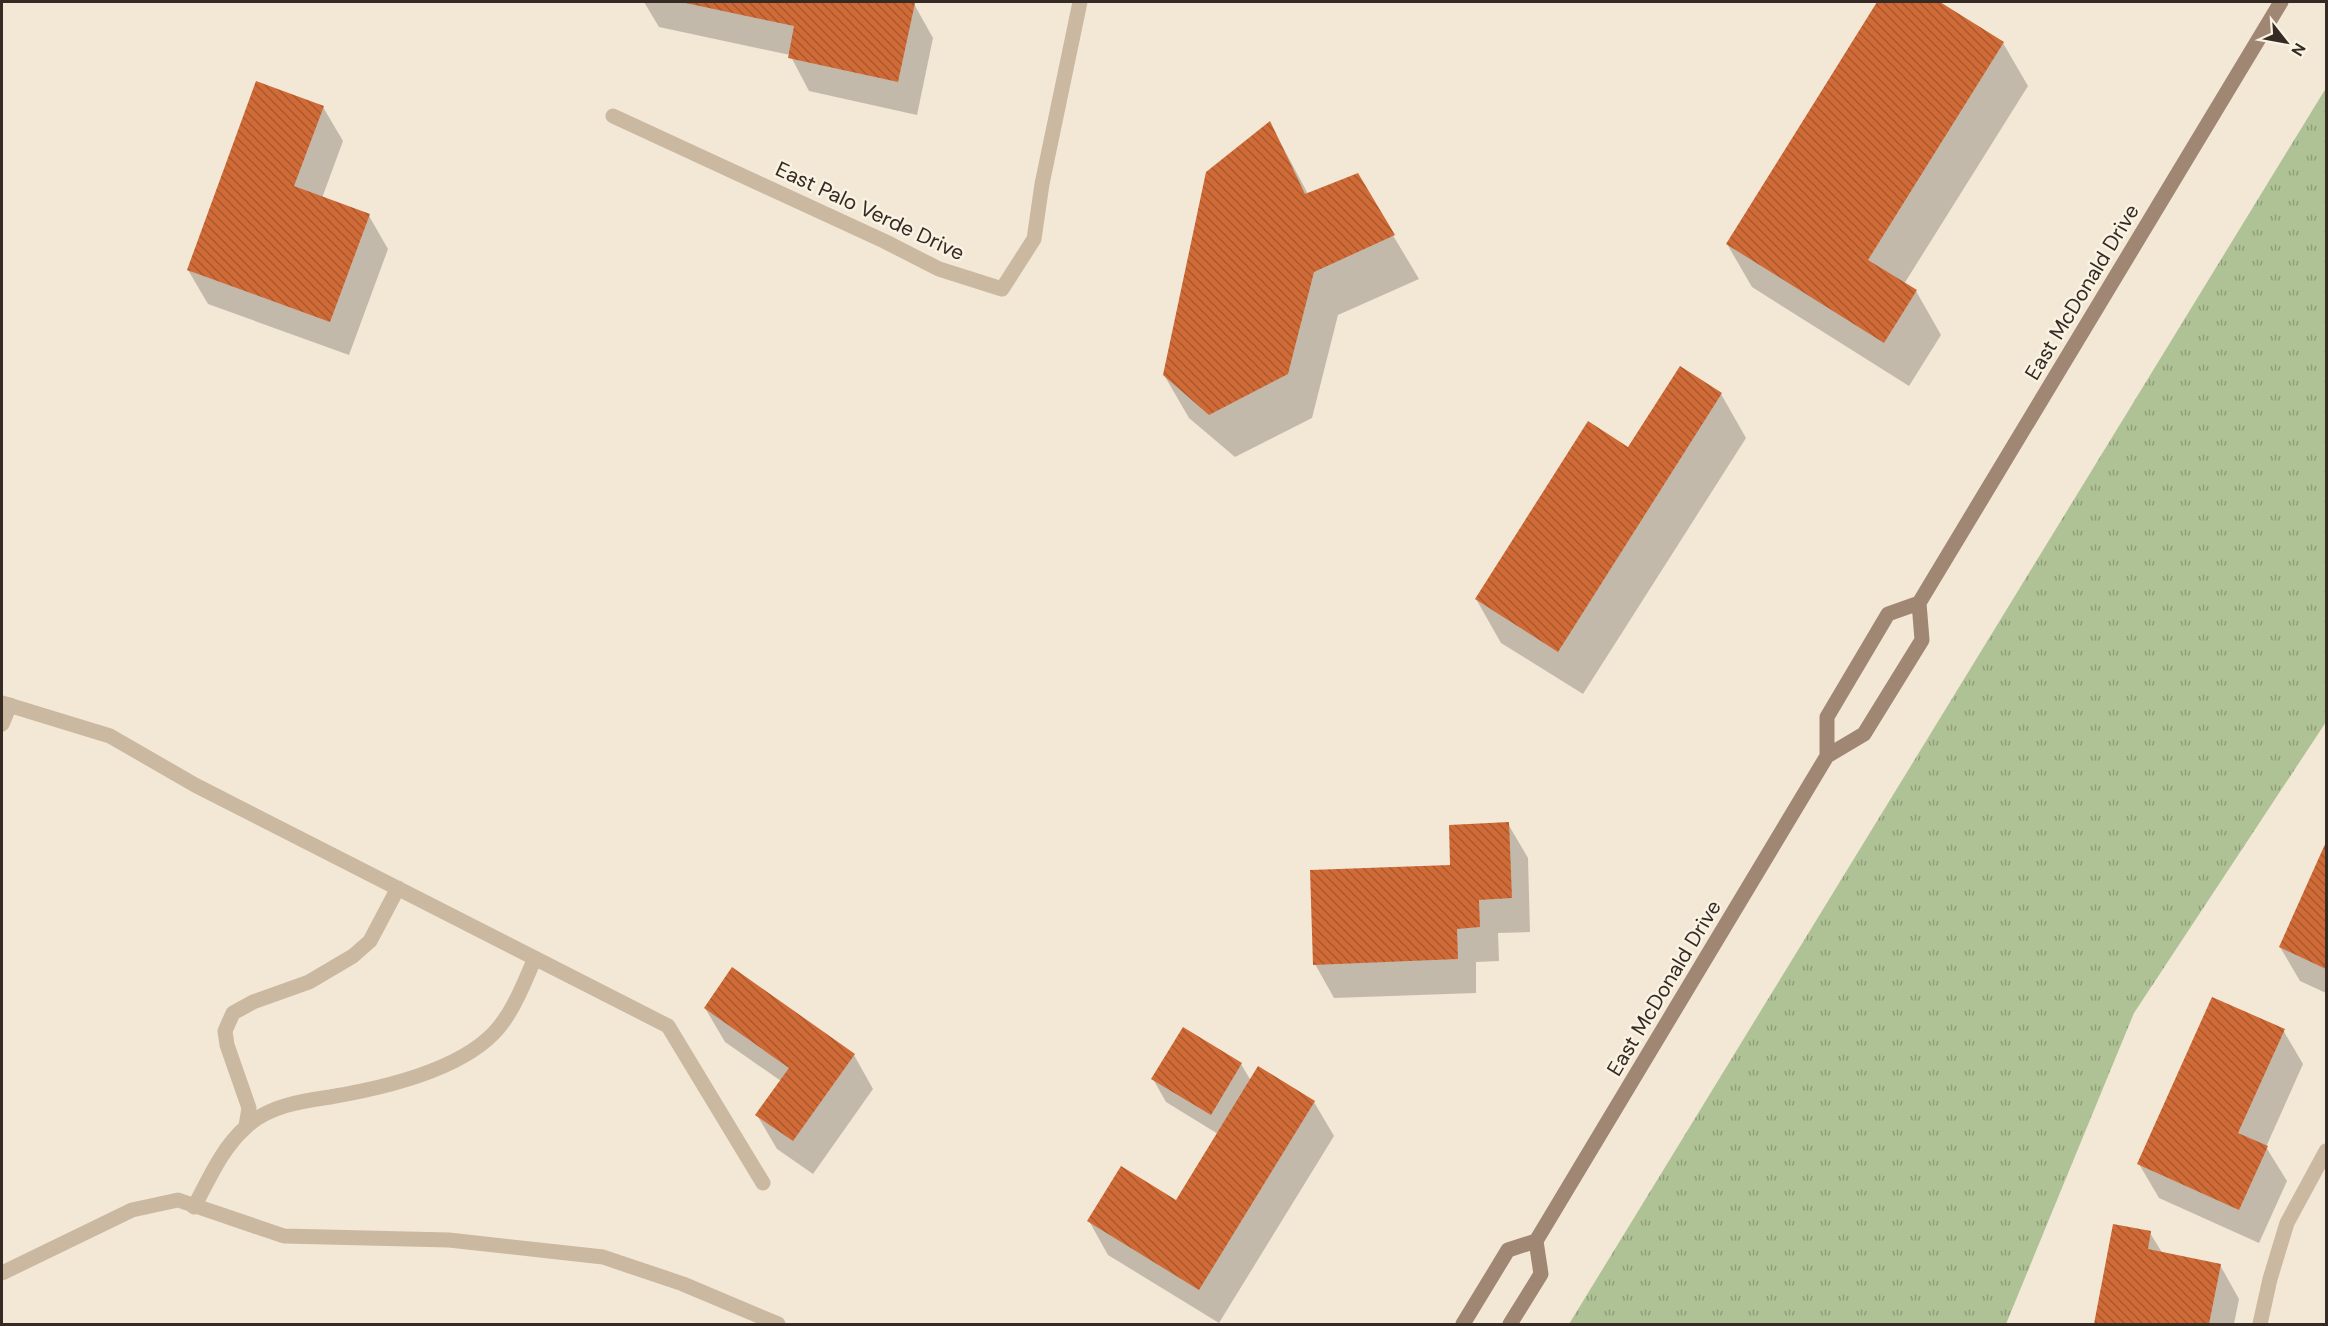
<svg xmlns="http://www.w3.org/2000/svg" width="2328" height="1326" font-family="'DM Sans',sans-serif">
<defs>
<pattern id="grass-tufts" width="24" height="20" patternUnits="userSpaceOnUse" patternTransform="scale(1.5)"><rect width="24" height="20" fill="#afc295"/><path d="M3 7l-1-3M5 7V3M7 7l1-3M15 17l-1-3M17 17v-4M19 17l1-3" fill="none" stroke="#8f9e79"/></pattern>
<pattern id="building-back-hatch" width="6" height="6" patternUnits="userSpaceOnUse" patternTransform="scale(1.5)"><rect width="6" height="6" fill="#d06b37"/><path d="M-1 5l2 2M0 0l6 6M5-1l2 2" fill="none" stroke="#aa582e"/></pattern>
</defs>
<rect width="100%" height="100%" fill="#f3e8d6"/>
<path fill="url(#grass-tufts)" d="M 2326,88 L 2326,722 L 2134,1013 L 2006,1324 L 1569,1324 Z"/>
<path fill="#0003" d="M 644,2 L 902,2 L 914,4 L 933,38 L 917,115 L 809,91 L 790,55 L 659,27 Z
M 1879,2 L 1937,2 L 2003,43 L 2028,86 L 1904,284 L 1916,291 L 1941,335 L 1909,386 L 1752,287 L 1727,244 Z
M 323,107 L 343,141 L 322,198 L 369,216 L 388,249 L 349,355 L 208,304 L 188,270 Z
M 1270,123 L 1308,194 L 1357,175 L 1419,279 L 1338,315 L 1312,418 L 1235,457 L 1189,418 L 1164,375 Z
M 1721,394 L 1746,438 L 1583,694 L 1501,643 L 1476,599 L 1629,449 Z
M 1508,824 L 1528,858 L 1530,932 L 1498,933 L 1499,961 L 1476,962 L 1476,993 L 1334,998 L 1315,964 Z
M 2326,845 L 2326,993 L 2300,981 L 2280,947 Z
M 705,1008 L 854,1055 L 873,1089 L 813,1174 L 777,1149 L 757,1115 L 781,1081 L 725,1042 Z
M 2283,1030 L 2303,1064 L 2266,1147 L 2287,1181 L 2259,1243 L 2159,1198 L 2139,1164 Z
M 1241,1064 L 1251,1081 L 1314,1102 L 1334,1136 L 1219,1323 L 1108,1255 L 1089,1221 L 1176,1202 L 1218,1134 L 1166,1102 L 1153,1079 Z
M 2114,1226 L 2150,1233 L 2163,1254 L 2220,1265 L 2239,1299 L 2234,1324 L 2095,1324 Z"/>
<path fill="url(#building-back-hatch)" d="M 681,2 L 909,2 L 915,3 L 898,82 L 788,58 L 794,26 Z
M 1877,2 L 1940,2 L 2004,42 L 1868,260 L 1917,290 L 1884,343 L 1726,244 Z
M 256,81 L 324,106 L 294,186 L 370,214 L 330,322 L 187,270 Z
M 1270,121 L 1305,194 L 1358,173 L 1395,235 L 1314,272 L 1288,374 L 1209,415 L 1163,375 L 1206,172 Z
M 1680,366 L 1722,393 L 1558,652 L 1475,599 L 1588,421 L 1628,447 Z
M 1509,822 L 1512,898 L 1479,900 L 1480,927 L 1457,929 L 1458,959 L 1313,965 L 1310,870 L 1450,865 L 1449,825 Z
M 2326,842 L 2326,969 L 2279,947 Z
M 732,967 L 855,1054 L 793,1141 L 755,1115 L 789,1068 L 704,1008 Z
M 2212,997 L 2285,1029 L 2238,1133 L 2268,1146 L 2239,1210 L 2137,1164 Z
M 1183,1027 L 1242,1063 L 1211,1115 L 1151,1079 Z
M 1258,1066 L 1315,1101 L 1199,1290 L 1087,1221 L 1121,1166 L 1176,1200 Z
M 2113,1224 L 2151,1231 L 2148,1249 L 2221,1264 L 2209,1324 L 2094,1324 Z"/>
<g fill="none" stroke-linecap="round" stroke-linejoin="round">
<path stroke="#cbb8a1" stroke-width="15" d="M 2,724 L 10,705
M 2,1273 L 132,1210 L 178,1200 L 284,1236 L 449,1240 L 603,1257 L 683,1284 L 778,1324"/>
<path stroke="#cbb8a1" stroke-width="15" d="M 613,116 L 884,241 L 939,269 L 1002,289 L 1034,239 L 1042,184 L 1080,2
M 2,703 L 110,736 L 195,785 L 668,1026 L 763,1183
M 246,1126 L 249,1108 L 227,1045 L 225,1031 L 233,1013 L 253,1002 L 309,982 L 353,956 L 370,941 L 398,888
M 194,1207 C 209,1179 222,1148 246,1127 C 268,1106 302,1101 330,1097 C 384,1088 474,1068 505,1019 C 518,1001 526,978 535,958
M 2260,1324 L 2270,1279 L 2287,1223 L 2326,1151"/>
<path stroke="#9f8773" stroke-width="15" d="M 1827,756 L 1827,717 L 1888,614 L 1919,603
M 1463,1324 L 1508,1250 L 1536,1241
M 1510,1324 L 1541,1274 L 1536,1241 L 1827,756 L 1864,734 L 1922,640 L 1919,603 L 2281,2"/>
</g>
<g text-anchor="middle" dominant-baseline="central" stroke-width="5" stroke-linejoin="round" paint-order="stroke">
<g font-size="21" fill="#352b24" stroke="#faf2e2">
<text transform="translate(870 211) rotate(25)">East Palo Verde Drive</text>
<text transform="translate(2082 292) rotate(-59)">East McDonald Drive</text>
<text transform="translate(1664 988) rotate(-59)">East McDonald Drive</text>
</g>
</g>
<rect width="2328" height="1326" fill="none" stroke="#352b24" stroke-width="6"/>
<g transform="translate(2286 42) rotate(121)" stroke="#faf2e2" stroke-width="4.5" paint-order="stroke">
<path d="M0-4.5L10 22L0 15L-10 22Z" fill="#352b24"/>
<text y="-9" font-size="16" font-weight="bold" text-anchor="middle" fill="#352b24">N</text>
</g>
</svg>
